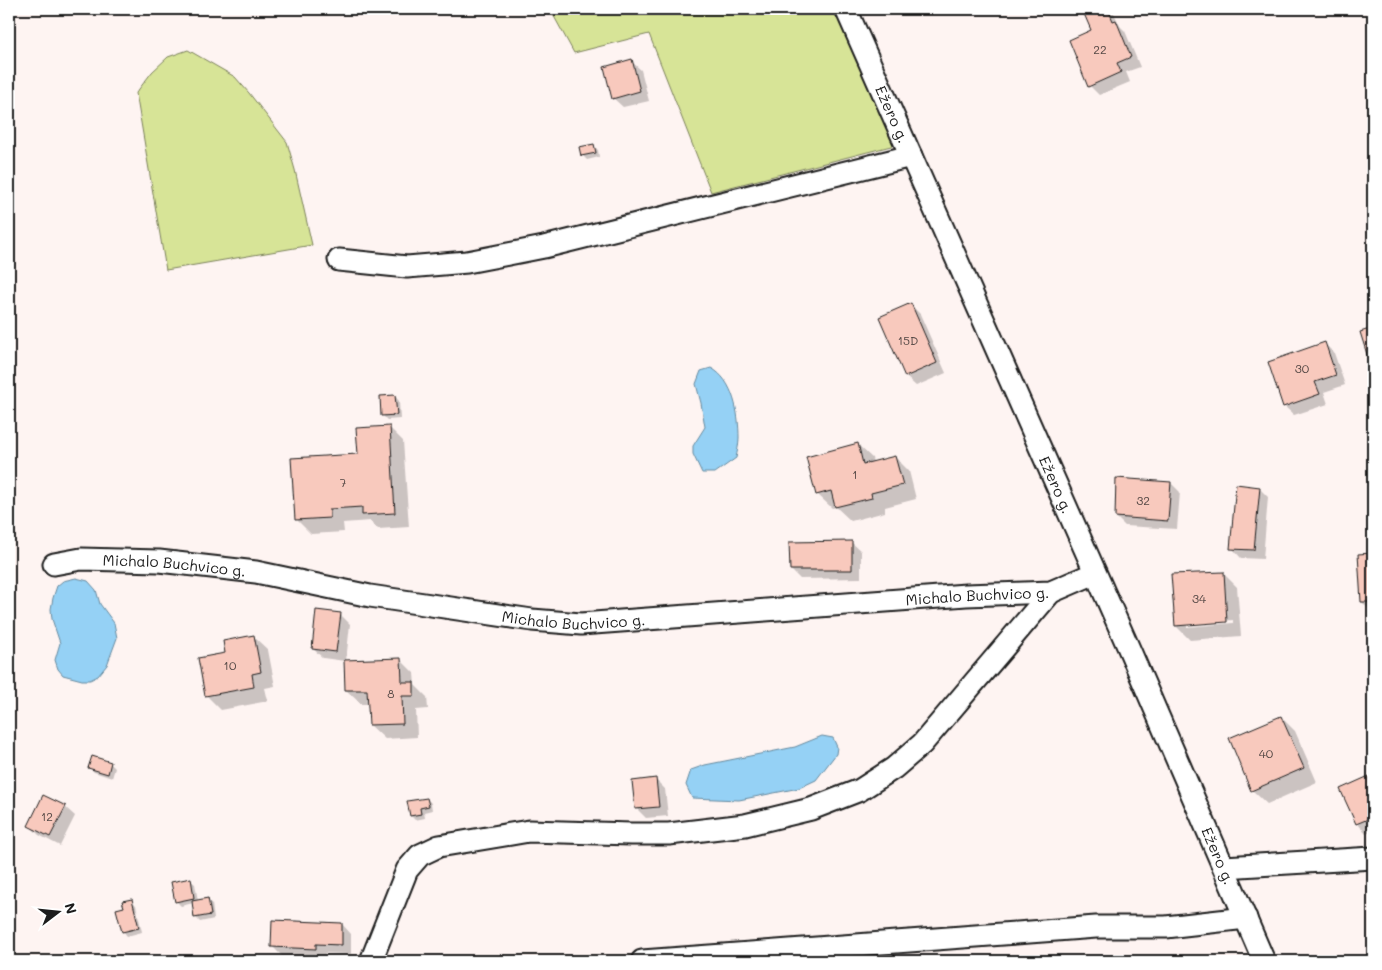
<svg xmlns="http://www.w3.org/2000/svg" width="1382" height="970" font-family="Mali,sans-serif">
<rect width="100%" height="100%" fill="#fef4f2"/>
<filter id="ink" filterUnits="userSpaceOnUse"><feTurbulence type="fractalNoise" baseFrequency=".02" numOctaves="2"/><feDisplacementMap in="SourceGraphic" scale="10" xChannelSelector="R" yChannelSelector="G"/><feConvolveMatrix kernelMatrix="1 2 1 2 8 2 1 2 1" color-interpolation-filters="sRGB"/></filter>
<g filter="url(#ink)">
<path fill="#d7e497" stroke="#7a805a" d="M 550,9 L 834,9 L 895,145 L 711,192 L 649,34 L 574,53 Z
M 188,50 L 235,77 L 249,93 L 287,142 L 295,170 L 312,245 L 166,270 L 136,93 L 152,72 L 168,57 Z"/>
<path fill="#95d1f5" stroke="#65899e" d="M 711,368 C 734,380 739,415 739,438 C 739,445 737,452 736,458 L 715,473 L 702,473 L 693,454 L 693,446 L 705,427 L 701,403 L 696,384 L 701,371 Z
M 76,578 L 88,581 L 96,590 L 100,604 L 114,623 L 117,638 L 107,665 L 98,676 L 90,680 L 82,680 L 63,675 L 58,669 L 55,660 L 60,643 L 52,619 L 51,609 L 53,598 L 57,586 L 63,581 Z
M 822,736 L 833,738 L 837,747 L 836,754 L 816,780 L 799,788 L 739,800 L 692,798 L 686,785 L 691,770 L 705,765 L 795,747 Z"/>
<path fill="#0003" fill-rule="evenodd" d="M 1083,9 L 1112,9 L 1120,26 L 1125,31 L 1140,67 L 1126,72 L 1130,82 L 1099,95 L 1090,86 L 1093,31 Z
M 631,61 L 641,70 L 649,101 L 623,107 L 613,98 Z
M 593,145 L 598,150 L 599,157 L 587,160 L 583,156 Z
M 911,305 L 920,314 L 946,373 L 916,386 L 906,377 L 881,318 Z
M 1325,344 L 1334,353 L 1345,385 L 1324,392 L 1328,404 L 1294,415 L 1284,406 Z
M 395,396 L 399,401 L 400,419 L 387,420 L 382,415 Z
M 389,427 L 403,441 L 409,527 L 378,529 L 370,521 L 343,523 L 344,532 L 311,534 L 297,520 L 359,455 Z
M 857,444 L 872,458 L 873,463 L 895,457 L 909,471 L 916,499 L 885,507 L 885,512 L 851,521 L 836,507 L 832,508 L 817,494 Z
M 1171,483 L 1180,492 L 1177,529 L 1125,526 L 1116,517 Z
M 1259,488 L 1268,497 L 1263,559 L 1241,558 L 1232,548 Z
M 851,542 L 861,551 L 861,578 L 800,579 L 791,570 Z
M 1373,554 L 1373,613 L 1362,602 L 1360,555 Z
M 1223,573 L 1237,587 L 1241,636 L 1190,640 L 1176,626 ZM 1233,620 L 1233,623 L 1187,627 L 1187,624 Z
M 340,614 L 350,624 L 346,661 L 400,659 L 414,673 L 415,685 L 427,697 L 428,709 L 416,710 L 417,737 L 385,739 L 370,725 L 369,704 L 361,704 L 346,690 L 345,661 L 323,658 L 313,649 Z
M 253,636 L 268,650 L 275,686 L 265,688 L 268,701 L 221,710 L 207,696 L 200,659 L 227,654 Z
M 1281,717 L 1295,731 L 1317,782 L 1267,804 L 1252,790 Z
M 110,763 L 115,768 L 112,778 L 94,772 L 90,768 Z
M 1369,778 L 1373,782 L 1373,830 L 1366,833 L 1357,823 Z
M 656,780 L 665,789 L 668,816 L 646,818 L 637,809 Z
M 427,799 L 431,803 L 432,810 L 424,812 L 425,818 L 415,820 L 411,816 Z
M 65,807 L 75,816 L 60,846 L 39,835 L 30,826 Z
M 9,864 L 13,868 L 9,881 Z
M 190,880 L 195,884 L 198,901 L 207,900 L 212,904 L 214,919 L 200,922 L 196,918 L 193,903 L 181,906 L 176,901 Z
M 131,900 L 136,905 L 142,932 L 127,936 L 123,931 L 125,908 Z
M 342,924 L 351,934 L 351,954 L 325,953 L 325,958 L 282,956 L 273,947 Z"/>
<path fill="#f8c9bd" stroke="#1c1c1c" d="M 1082,9 L 1108,9 L 1113,21 L 1116,20 L 1131,57 L 1117,63 L 1121,72 L 1088,87 L 1069,40 L 1091,30 Z
M 632,59 L 640,91 L 612,99 L 604,67 Z
M 594,144 L 596,153 L 581,156 L 579,147 Z
M 911,303 L 937,363 L 905,377 L 879,317 Z
M 1373,328 L 1373,363 L 1370,364 L 1360,332 Z
M 1325,342 L 1336,375 L 1315,382 L 1320,394 L 1283,407 L 1268,362 Z
M 395,395 L 397,415 L 381,416 L 380,396 Z
M 390,426 L 395,513 L 362,515 L 362,507 L 330,509 L 330,518 L 295,520 L 291,458 L 358,454 L 356,428 Z
M 858,443 L 863,464 L 895,456 L 903,485 L 871,493 L 872,498 L 835,507 L 831,491 L 816,495 L 806,457 Z
M 1116,478 L 1171,482 L 1168,521 L 1115,517 Z
M 1236,484 L 1260,487 L 1254,550 L 1230,549 Z
M 1373,532 L 1373,602 L 1361,602 L 1358,554 L 1372,553 L 1371,533 Z
M 852,541 L 852,570 L 790,570 L 789,542 Z
M 1224,572 L 1227,622 L 1175,626 L 1171,574 Z
M 316,610 L 341,613 L 336,652 L 312,649 Z
M 254,635 L 261,672 L 252,674 L 254,687 L 205,696 L 198,658 L 225,653 L 223,641 Z
M 401,658 L 402,682 L 414,682 L 414,696 L 402,696 L 403,724 L 369,725 L 367,690 L 345,690 L 344,660 Z
M 1281,716 L 1304,768 L 1251,791 L 1229,738 Z
M 92,756 L 111,762 L 108,774 L 88,768 Z
M 1369,776 L 1373,786 L 1373,817 L 1356,824 L 1340,789 Z
M 656,778 L 659,807 L 635,809 L 632,781 Z
M 43,795 L 66,806 L 50,837 L 28,826 Z
M 427,798 L 429,806 L 420,808 L 421,814 L 410,816 L 407,801 Z
M 191,878 L 194,898 L 175,902 L 171,882 Z
M 208,898 L 211,915 L 194,918 L 192,901 Z
M 132,899 L 139,928 L 122,932 L 116,909 L 124,907 L 122,901 Z
M 272,920 L 342,923 L 342,945 L 316,944 L 316,949 L 271,947 Z
M 181,956 L 182,961 L 156,961 Z"/>
<g fill="none" stroke-linecap="round" stroke-linejoin="round">
<g stroke="#1c1c1c" stroke-width="25">
<g id="minor">
<path id="s1" d="M 846,9 L 1130,651 L 1264,961"/>
<path d="M 339,260 L 407,267 L 467,262 L 544,247 L 911,156"/>
<path id="s2" d="M 54,564 L 81,559 L 159,561 L 256,572 L 370,596 L 532,620 L 581,624 L 966,595 L 1051,592 L 1095,573"/>
<path d="M 1224,867 L 1373,858"/>
<path d="M 371,961 L 407,870 L 420,855 L 439,846 L 529,831 L 631,834 L 669,834 L 745,825 L 811,809 L 860,790 L 894,768 L 922,744 L 1051,592"/>
<path d="M 642,961 L 1096,927 L 1166,927 L 1246,918"/>
</g>
</g>
<use href="#minor" stroke="#fff" stroke-width="21"/>
</g>
</g>
<g text-anchor="middle" dominant-baseline="central" stroke-width="4" stroke-linejoin="round" paint-order="stroke">
<g font-size="12" fill="#534744">
<text x="1100" y="49">22</text>
<text x="908" y="340">15D</text>
<text x="1302" y="368">30</text>
<text x="855" y="474">1</text>
<text x="343" y="482">7</text>
<text x="1143" y="500">32</text>
<text x="1199" y="598">34</text>
<text x="230" y="665">10</text>
<text x="391" y="693">8</text>
<text x="1266" y="753">40</text>
<text x="47" y="816">12</text>
</g>
<g font-size="15" fill="#1c1c1c" stroke="#fff">
<text stroke="none"><textPath href="#s1" startOffset="115">Ežero g.</textPath></text>
<text stroke="none"><textPath href="#s1" startOffset="520">Ežero g.</textPath></text>
<text stroke="none"><textPath href="#s2" startOffset="121">Michalo Buchvico g.</textPath></text>
<text stroke="none"><textPath href="#s2" startOffset="930">Michalo Buchvico g.</textPath></text>
<text stroke="none"><textPath href="#s2" startOffset="525">Michalo Buchvico g.</textPath></text>
<text stroke="none"><textPath href="#s1" startOffset="925">Ežero g.</textPath></text>
</g>
</g>
<rect width="1382" height="970" fill="none" stroke="#fff" stroke-width="30"/>
<rect x="15" y="15" width="1352" height="940" fill="none" stroke="#1c1c1c" stroke-width="2" filter="url(#ink)"/>
<g transform="translate(58 912) rotate(74)" stroke="#ffffff" stroke-width="4" paint-order="stroke">
<path d="M0-4L9 19L0 12L-9 19Z" fill="#1c1c1c"/>
<text y="-8" font-size="14" font-weight="bold" text-anchor="middle" fill="#1c1c1c">N</text>
</g>
</svg>
